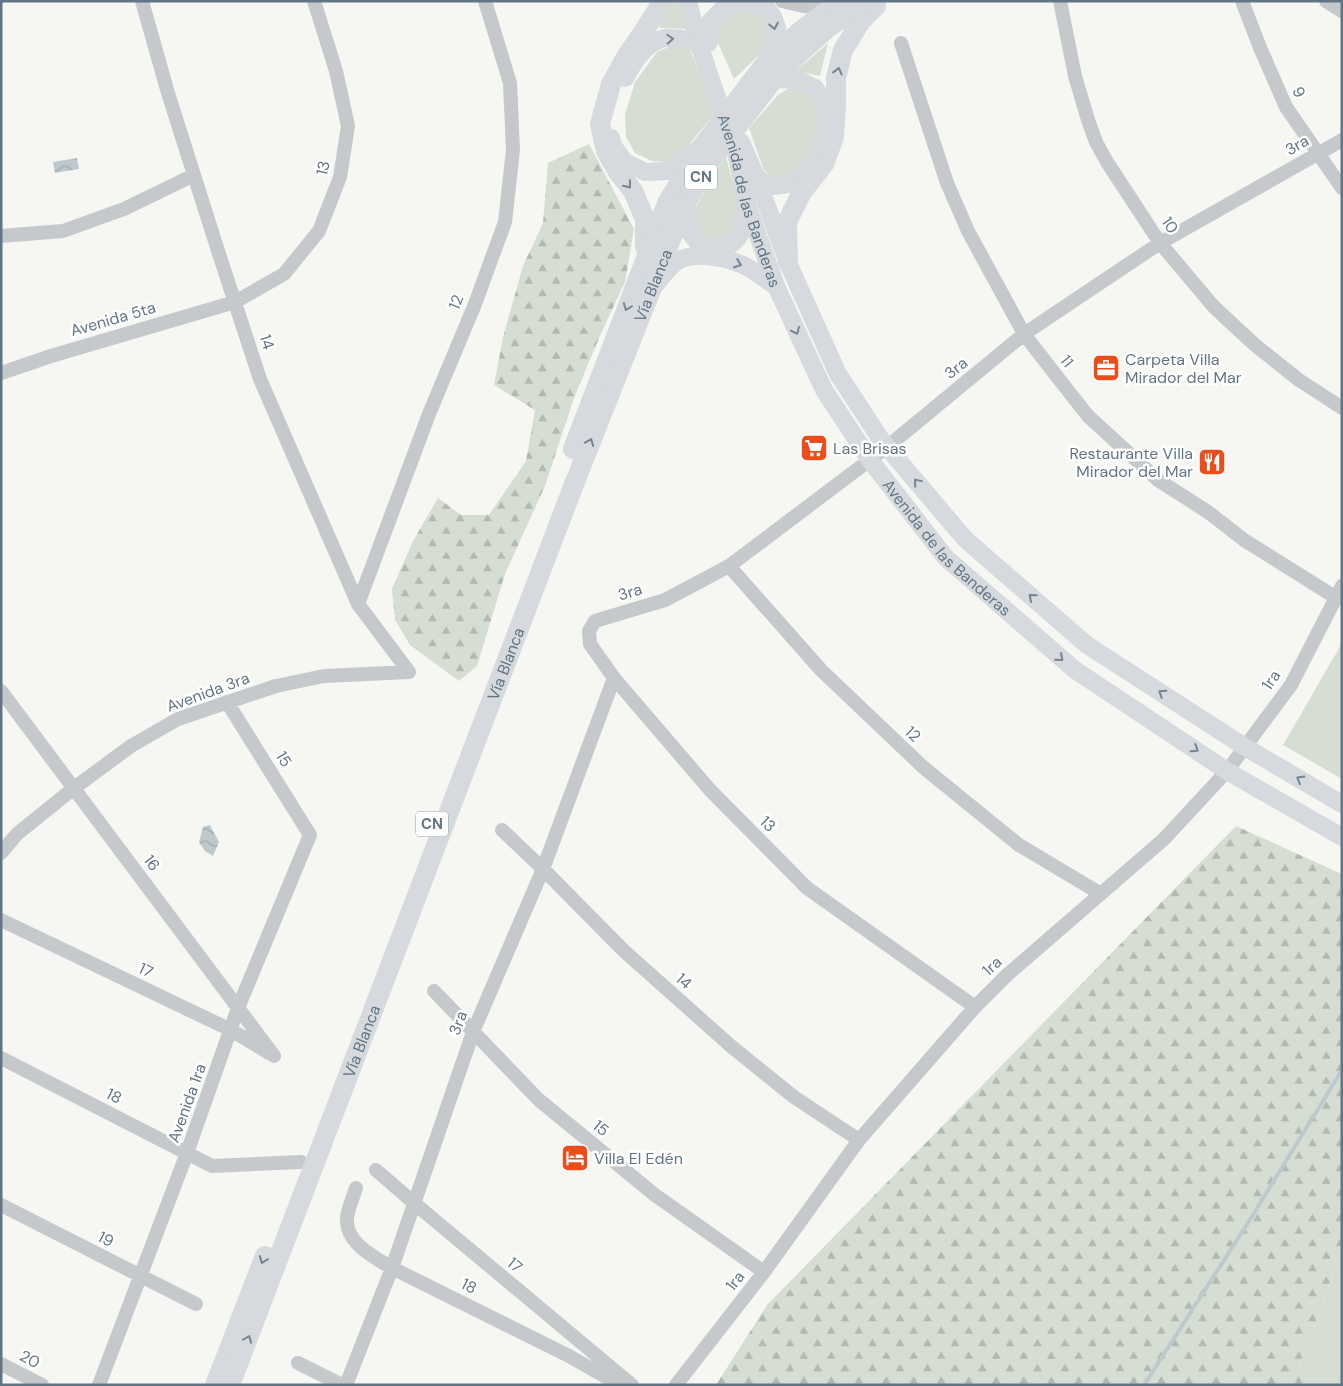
<svg xmlns="http://www.w3.org/2000/svg" width="1343" height="1386" font-family="'DM Sans',sans-serif">
<defs>
<pattern id="forest-firs" width="22" height="20" patternUnits="userSpaceOnUse" patternTransform="scale(1.25)"><rect width="22" height="20" fill="#d6ded3"/><path d="M5 1l3.5 6h-7zM16 11l3.5 6h-7z" fill="#b1b9b1"/></pattern>
<pattern id="water-waves" width="16" height="10" patternUnits="userSpaceOnUse" patternTransform="scale(1.25)"><rect width="16" height="10" fill="#bec9ce"/><path d="M0 5q4-4 8 0t8 0" fill="none" stroke="#9ea8ad"/></pattern>
</defs>
<rect width="100%" height="100%" fill="#f6f6f2"/>
<path fill="#d6ded3" d="M 670,1 L 681,1 L 689,29 L 659,28 Z
M 739,7 L 763,14 L 769,39 L 759,55 L 734,79 L 717,41 L 719,27 Z
M 828,43 L 820,76 L 796,71 Z
M 674,45 L 689,47 L 715,113 L 682,153 L 666,162 L 652,161 L 635,153 L 626,137 L 625,115 L 635,82 L 657,52 Z
M 793,86 L 808,89 L 818,104 L 820,125 L 812,150 L 788,180 L 776,178 L 764,171 L 749,128 L 778,95 Z
M 726,157 L 739,207 L 730,235 C 715,243 711,242 697,231 L 694,210 L 713,176 Z
M 1342,643 L 1342,779 L 1283,745 Z
M 1342,1251 L 1342,1385 L 1303,1385 L 1298,1369 Z"/>
<path fill="url(#forest-firs)" d="M 589,144 L 634,229 L 625,282 L 599,338 L 574,398 L 545,486 L 505,574 L 477,666 L 459,681 L 410,645 L 395,620 L 392,589 L 412,543 L 438,498 L 461,515 L 489,515 L 526,461 L 535,410 L 494,385 L 503,337 L 523,266 L 543,223 L 548,163 Z
M 1236,826 L 1342,874 L 1342,1251 L 1298,1369 L 1303,1385 L 716,1385 L 767,1305 Z"/>
<path fill="url(#water-waves)" d="M 77,158 L 79,169 L 55,173 L 53,162 Z
M 210,825 L 219,842 L 213,856 L 205,851 L 199,842 L 203,827 Z"/>
<g fill="none" stroke-linecap="round" stroke-linejoin="round">
<path stroke="#bec9ce" stroke-width="4" d="M 1144,1385 L 1246,1226 L 1342,1070"/>
<path stroke="#c5c9cc" stroke-width="14" d="M 142,1 L 168,93 L 220,257 L 260,379 L 358,604 L 409,672
M 782,1 L 803,6 L 834,5
M 1060,1 L 1075,76 L 1088,120 L 1096,142 L 1107,162 L 1160,243 L 1214,307 L 1255,345 L 1299,380 L 1342,408
M 1242,1 L 1261,50 L 1286,107 L 1342,188
M 1326,1 L 1342,11
M 901,43 L 947,183 L 968,231 L 1024,334 L 1055,374 L 1088,416 L 1158,480 L 1208,512 L 1244,540 L 1335,597
M 1,236 L 63,231 L 124,209 L 194,175
M 1,373 L 51,356 L 235,302 L 284,274 L 319,231 L 340,177 L 348,126 L 336,71 L 314,1
M 729,566 L 821,670 L 923,767 L 1019,845 L 1101,894
M 358,604 L 429,414 L 475,304 L 505,222 L 513,150 L 510,83 L 485,1
M 1,691 L 274,1056
M 502,830 L 543,869 L 623,950 L 732,1047 L 794,1097 L 859,1140
M 1,853 L 17,834 L 74,788 L 131,746 L 178,719 L 276,686 L 324,676 L 409,672
M 1,920 L 231,1030 L 269,1053
M 434,991 L 539,1100 L 655,1195 L 764,1272
M 975,1007 L 807,888 L 710,790 L 614,678 L 590,644 L 589,631 L 595,621 L 665,600 L 729,566 L 887,447 L 1024,334 L 1160,243 L 1342,140
M 1,1058 L 212,1166 L 301,1162
M 376,1170 L 414,1203 L 632,1385
M 356,1188 C 353,1198 348,1208 347,1218 C 345,1243 374,1257 392,1268 L 569,1356 L 620,1385
M 1,1205 L 196,1304
M 298,1363 L 342,1385
M 1,1364 L 42,1385
M 99,1385 L 187,1153 L 238,1008 L 310,835 L 227,702
M 346,1385 L 392,1268 L 473,1032 L 543,869 L 614,678
M 676,1385 L 764,1272 L 859,1140 L 975,1007 L 1007,975 L 1164,839 L 1227,771 L 1291,685 L 1342,586"/>
<g stroke="#d6dadf" stroke-width="18">
<path id="s1" d="M 688,1 L 698,42 L 736,153 L 746,202 L 776,286 L 824,390 L 870,460 L 946,558 L 1075,670 L 1227,771 L 1342,837"/>
<path d="M 625,78 C 634,61 649,37 670,38 C 679,38 689,40 698,42"/>
<path d="M 611,138 L 613,146 L 625,162 L 645,172 L 667,171 L 699,149"/>
<path d="M 741,142 L 757,179 L 788,263 L 838,374 L 882,441 L 965,539 L 1087,645 L 1245,747 L 1342,804"/>
<path d="M 757,179 L 773,186 L 795,183 L 816,158 L 825,129 L 824,103 L 815,88 L 799,80 L 774,79"/>
<path d="M 655,285 C 661,278 668,268 676,262 C 693,250 726,258 743,265 C 755,270 765,280 776,286"/>
</g>
<g stroke="#d6dadf" stroke-width="20">
<path d="M 745,1 L 765,8 L 772,17 L 776,28 L 775,42 L 767,59"/>
<path d="M 708,42 L 711,22 L 723,10 L 740,1"/>
<path d="M 685,204 L 689,230 L 703,247 C 707,247 714,248 718,248 C 743,244 744,222 746,202"/>
<path d="M 645,247 L 645,219 L 633,191 L 618,172 L 606,151 L 600,124 L 611,84 L 626,57 L 642,34 L 658,9 L 661,1"/>
<path d="M 788,263 L 787,222 L 802,192 L 824,164 L 834,137 L 836,106 L 836,78 L 843,50 L 861,21 L 876,6"/>
<path d="M 573,449 L 668,201 L 701,148 L 764,65 L 798,33 L 840,1"/>
<path d="M 215,1385 L 265,1256"/>
<path id="s2" d="M 230,1385 L 573,487 L 685,204 L 710,162 L 774,79 L 802,51 L 830,26 L 870,1"/>
</g>
</g>
<defs><path id="oneway-chevron" d="M-2-3.5L2.5 0L-2 3.5" fill="none" stroke-width="1.6" stroke-linecap="round" stroke-linejoin="round" transform="scale(1.25)"/></defs>
<g stroke="#748492">
<use href="#oneway-chevron" transform="translate(774 26) rotate(79)"/>
<use href="#oneway-chevron" transform="translate(670 39) rotate(-3)"/>
<use href="#oneway-chevron" transform="translate(838 71) rotate(-76)"/>
<use href="#oneway-chevron" transform="translate(628 185) rotate(52)"/>
<use href="#oneway-chevron" transform="translate(738 264) rotate(21)"/>
<use href="#oneway-chevron" transform="translate(627 307) rotate(111)"/>
<use href="#oneway-chevron" transform="translate(796 331) rotate(65)"/>
<use href="#oneway-chevron" transform="translate(590 442) rotate(-68)"/>
<use href="#oneway-chevron" transform="translate(917 482) rotate(-130)"/>
<use href="#oneway-chevron" transform="translate(1032 597) rotate(-139)"/>
<use href="#oneway-chevron" transform="translate(1060 658) rotate(41)"/>
<use href="#oneway-chevron" transform="translate(1162 693) rotate(-147)"/>
<use href="#oneway-chevron" transform="translate(1195 749) rotate(33)"/>
<use href="#oneway-chevron" transform="translate(1300 779) rotate(-149)"/>
<use href="#oneway-chevron" transform="translate(263 1260) rotate(111)"/>
<use href="#oneway-chevron" transform="translate(248 1339) rotate(-69)"/>
</g>
<defs>
<g id="office-square" transform="scale(1.4375)"><rect x="-9" y="-9" width="18" height="18" rx="4" fill="#ed4d1b" stroke="#fff"/><path d="M-6-3h4V-5.5h4V-3h4V5H-6ZM-1-4.5V-3h2v-1.5ZM-6 0V1H6V0Z" fill="#fff"/></g>
<g id="supermarket-square" transform="scale(1.4375)"><rect x="-9" y="-9" width="18" height="18" rx="4" fill="#ed4d1b" stroke="#fff"/><path d="M-6-5.5h2.5l.6 2H6L4.5 2H-2.5L-4.4-4H-6ZM-1.5 3.2a1.3 1.3 0 1 0 .1 0ZM3 3.2a1.3 1.3 0 1 0 .1 0Z" fill="#fff"/></g>
<g id="restaurant-square" transform="scale(1.4375)"><rect x="-9" y="-9" width="18" height="18" rx="4" fill="#ed4d1b" stroke="#fff"/><path d="M-5-6h1v4h1v-4h1v4h1v-4h1v5L-1.5 .5V6h-2V.5L-5-1ZM5-6V6H3V1.5H1.5Q1.5-4 5-6Z" fill="#fff"/></g>
<g id="hotel-square" transform="scale(1.4375)"><rect x="-9" y="-9" width="18" height="18" rx="4" fill="#ed4d1b" stroke="#fff"/><path d="M-6-4.5h1.5V1H6V5H4.5V3h-9V5H-6ZM-4 0a1.8 1.8 0 1 1 3.6 0ZM.5 0V-2.5h3Q6-2.5 6 0Z" fill="#fff"/></g>
</defs>
<g fill-rule="evenodd">
<use href="#office-square" x="1106" y="368"/>
<use href="#supermarket-square" x="814" y="448"/>
<use href="#restaurant-square" x="1212" y="462"/>
<use href="#hotel-square" x="575" y="1158"/>
</g>
<g text-anchor="middle" dominant-baseline="central" stroke-width="5" stroke-linejoin="round" paint-order="stroke">
<g fill="#fff" stroke="#929eaa" stroke-width="1">
<rect x="685" y="164.5" width="32" height="25" rx="4"/>
<rect x="416" y="811.5" width="32" height="25" rx="4"/>
</g>
<g font-size="15" font-weight="bold" fill="#637585">
<text x="701" y="177">CN</text>
<text x="432" y="824">CN</text>
</g>
<g font-size="16" fill="#637585" stroke="#fff">
<text transform="translate(1299 92) rotate(64)">9</text>
<text transform="translate(1297 145) rotate(-29)">3ra</text>
<text transform="translate(323 168) rotate(-77)">13</text>
<text stroke="none"><textPath href="#s1" startOffset="209">Avenida de las Banderas</textPath></text>
<text transform="translate(1170 225) rotate(55)">10</text>
<text stroke="none"><textPath href="#s2" startOffset="1178">Vía Blanca</textPath></text>
<text transform="translate(456 302) rotate(-68)">12</text>
<text transform="translate(113 319) rotate(-16)">Avenida 5ta</text>
<text transform="translate(267 342) rotate(71)">14</text>
<text transform="translate(1067 361) rotate(52)">11</text>
<text transform="translate(956 368) rotate(-39)">3ra</text>
<text stroke="none"><textPath href="#s1" startOffset="614">Avenida de las Banderas</textPath></text>
<text transform="translate(630 592) rotate(-17)">3ra</text>
<text stroke="none"><textPath href="#s2" startOffset="772">Vía Blanca</textPath></text>
<text transform="translate(1271 680) rotate(-56)">1ra</text>
<text transform="translate(208 692) rotate(-20)">Avenida 3ra</text>
<text transform="translate(913 734) rotate(44)">12</text>
<text transform="translate(284 759) rotate(58)">15</text>
<text transform="translate(768 824) rotate(45)">13</text>
<text transform="translate(152 863) rotate(53)">16</text>
<text transform="translate(992 966) rotate(-43)">1ra</text>
<text transform="translate(146 970) rotate(26)">17</text>
<text transform="translate(684 981) rotate(42)">14</text>
<text transform="translate(458 1023) rotate(-69)">3ra</text>
<text stroke="none"><textPath href="#s2" startOffset="368">Vía Blanca</textPath></text>
<text transform="translate(114 1096) rotate(27)">18</text>
<text transform="translate(187 1103) rotate(-70)">Avenida 1ra</text>
<text transform="translate(601 1128) rotate(39)">15</text>
<text transform="translate(106 1239) rotate(27)">19</text>
<text transform="translate(515 1265) rotate(40)">17</text>
<text transform="translate(735 1281) rotate(-52)">1ra</text>
<text transform="translate(469 1286) rotate(27)">18</text>
<text transform="translate(30 1359) rotate(28)">20</text>
</g>
<g font-size="16" fill="#637585" stroke="#fff" text-anchor="start">
<text x="1125" y="359">Carpeta Villa<tspan x="1125" dy="18">Mirador del Mar</tspan></text>
<text x="833" y="448">Las Brisas</text>
<text x="1193" y="453" text-anchor="end">Restaurante Villa<tspan x="1193" dy="18">Mirador del Mar</tspan></text>
<text x="594" y="1158">Villa El Edén</text>
</g>
</g>
<rect width="1343" height="1386" fill="none" stroke="#637585" stroke-width="5"/>
</svg>
